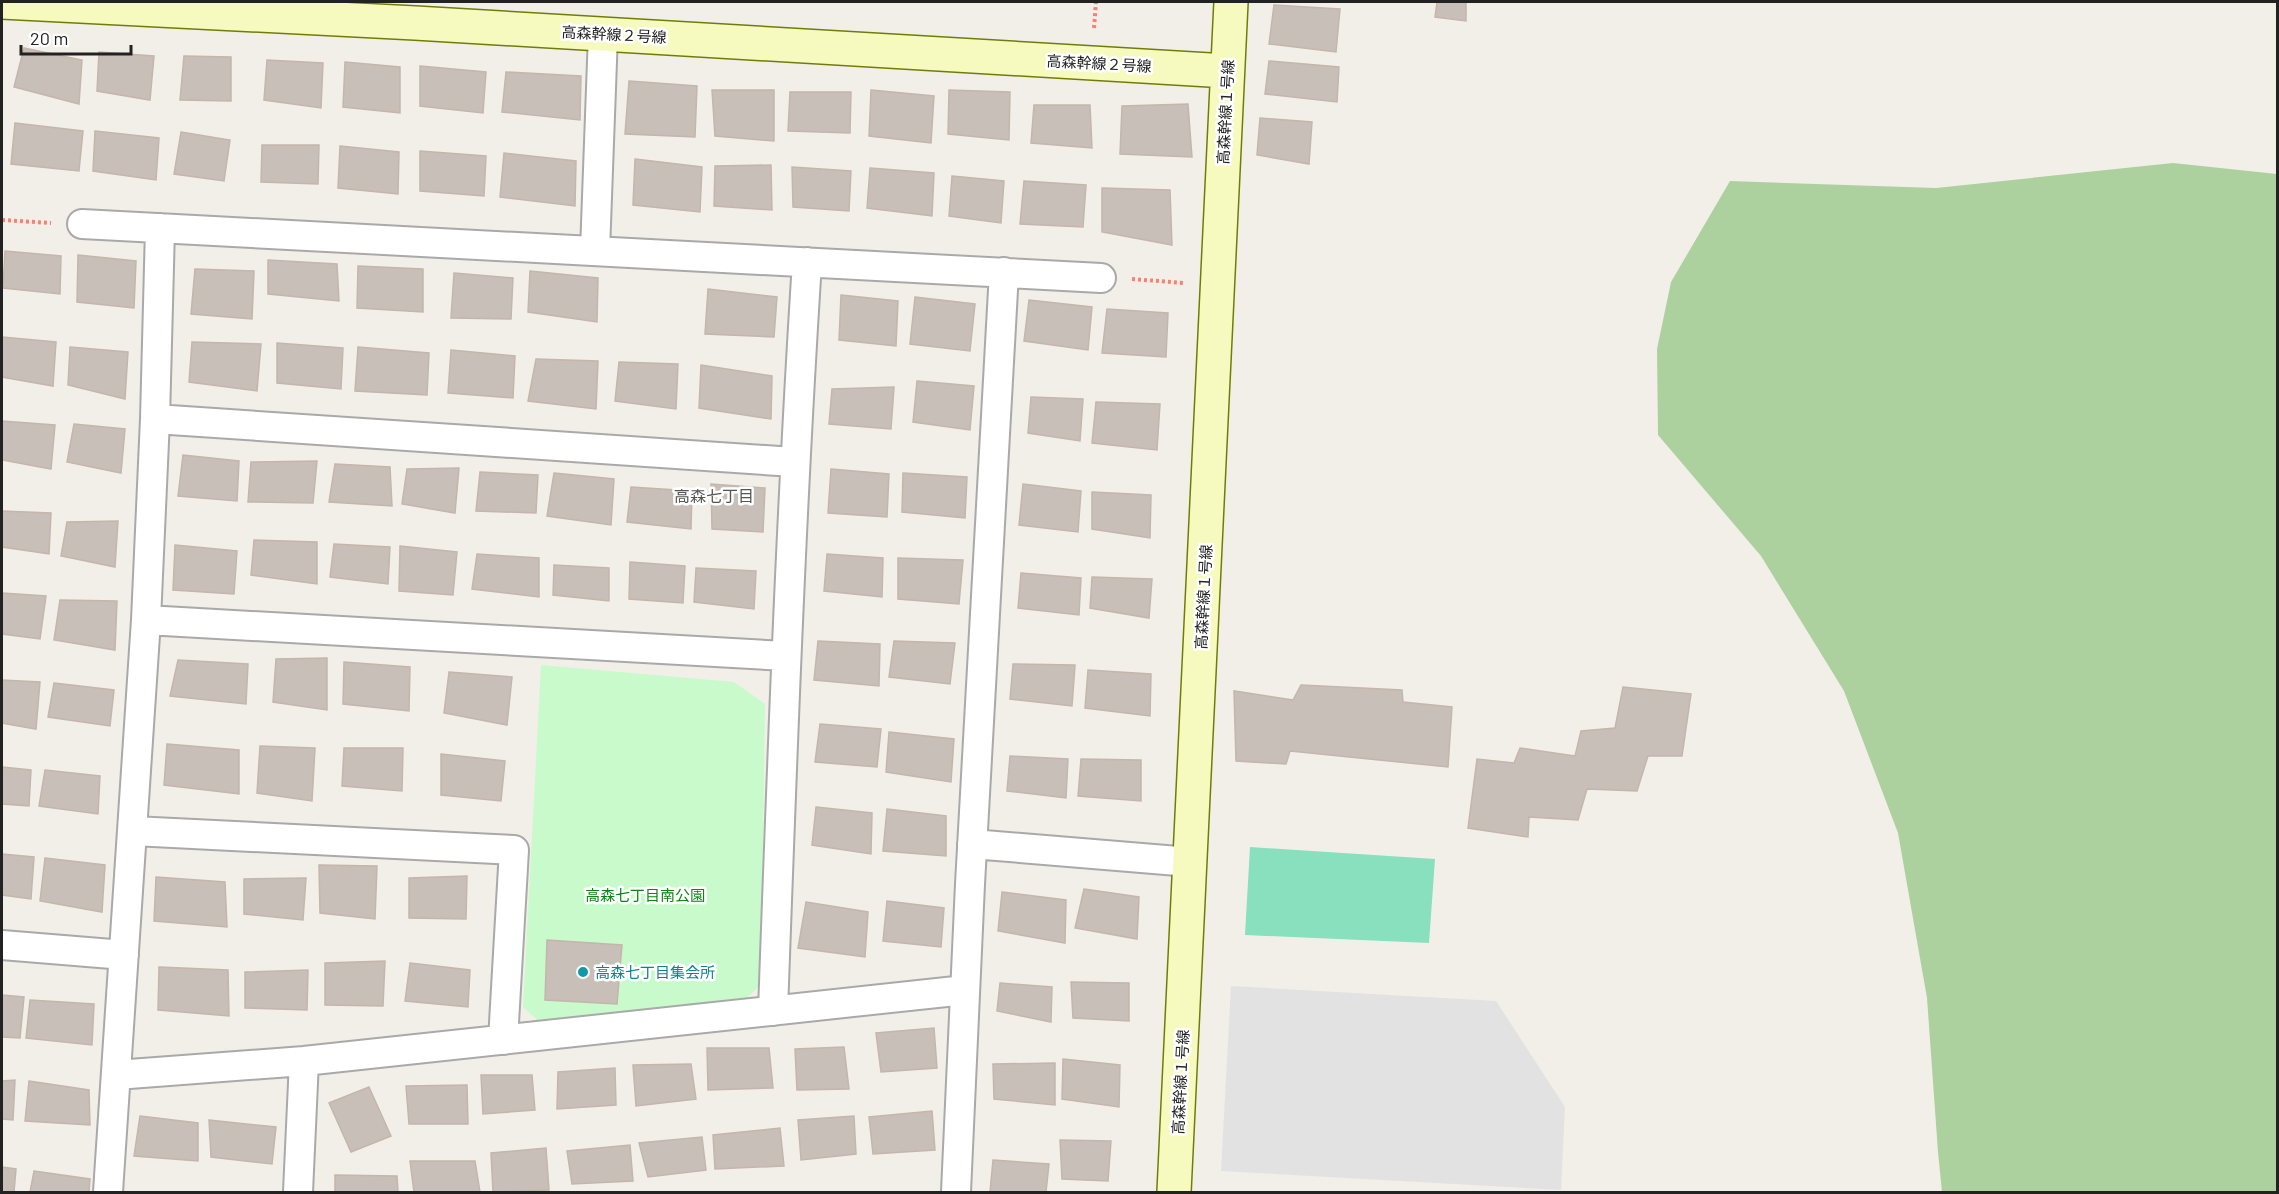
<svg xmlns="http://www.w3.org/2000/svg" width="2279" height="1194" font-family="Barlow,'Noto Sans JP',sans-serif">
<rect width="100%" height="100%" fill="#f2efe9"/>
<path fill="#add19e" d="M 2173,163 L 2277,174 L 2277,1192 L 1942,1192 L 1938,1152 L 1927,998 L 1898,833 L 1844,691 L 1761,556 L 1658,435 L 1657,349 L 1671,282 L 1730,181 L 1936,188 Z"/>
<path fill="#c8facc" d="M 541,665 L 734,682 L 765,704 L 761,984 L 744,1001 L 544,1026 L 523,1007 Z"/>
<path fill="#88e0be" d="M 1250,847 L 1435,859 L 1429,943 L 1245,935 Z"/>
<path fill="#e2e2e2" d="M 1231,986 L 1496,1001 L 1565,1107 L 1561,1190 L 1221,1171 Z"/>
<path fill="#c7bfb8" stroke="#c4b6ab" stroke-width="1.5" d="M 1437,2 L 1466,2 L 1466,21 L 1435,17 Z
M 1274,5 L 1340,9 L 1336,52 L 1269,44 Z
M 24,48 L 82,60 L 79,104 L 14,87 Z
M 99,52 L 154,56 L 150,100 L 97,91 Z
M 184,56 L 231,57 L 231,101 L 180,100 Z
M 267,60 L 323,63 L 321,108 L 264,100 Z
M 1269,61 L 1339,67 L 1337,102 L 1265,94 Z
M 345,62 L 400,67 L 400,113 L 343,107 Z
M 420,66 L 486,72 L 483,113 L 420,106 Z
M 506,72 L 581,76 L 580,120 L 502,112 Z
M 629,81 L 697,86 L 695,137 L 625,134 Z
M 712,90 L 774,90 L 774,141 L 715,136 Z
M 871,90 L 934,96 L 931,143 L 869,136 Z
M 949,90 L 1010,92 L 1009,140 L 948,134 Z
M 790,92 L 851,92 L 850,133 L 788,131 Z
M 1188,104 L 1192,157 L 1120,154 L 1122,106 Z
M 1034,105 L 1090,105 L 1092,148 L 1031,143 Z
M 1260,118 L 1312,122 L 1309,164 L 1257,155 Z
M 15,123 L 83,131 L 79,171 L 11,164 Z
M 95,131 L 159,138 L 156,180 L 93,171 Z
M 181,132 L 230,140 L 224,181 L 174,174 Z
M 262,145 L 319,145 L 318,184 L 261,182 Z
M 340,146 L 399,152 L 398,194 L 338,188 Z
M 420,151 L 486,156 L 484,196 L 420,191 Z
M 504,153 L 576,161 L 575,206 L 500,197 Z
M 635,159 L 702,167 L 700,212 L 633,205 Z
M 771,165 L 772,210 L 714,206 L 715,166 Z
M 792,167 L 851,171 L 849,211 L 793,207 Z
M 870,168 L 934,173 L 932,216 L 867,208 Z
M 952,176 L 1004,181 L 1001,223 L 949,216 Z
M 1024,181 L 1086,185 L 1083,227 L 1020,224 Z
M 1102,188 L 1170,190 L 1172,245 L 1102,232 Z
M 5,251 L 61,256 L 60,294 L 3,288 Z
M 78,255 L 136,261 L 134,308 L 77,302 Z
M 268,260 L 337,264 L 339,301 L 268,294 Z
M 358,266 L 423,269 L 423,312 L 357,308 Z
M 195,269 L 254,271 L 252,319 L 191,314 Z
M 530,271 L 598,278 L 597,322 L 528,312 Z
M 454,273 L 513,278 L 511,319 L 451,318 Z
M 708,289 L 777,297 L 774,337 L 705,334 Z
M 841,295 L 898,301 L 896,346 L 839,340 Z
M 915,297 L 975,304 L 970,351 L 910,344 Z
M 1029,300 L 1092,307 L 1088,350 L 1024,341 Z
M 1107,309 L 1168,313 L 1166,357 L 1102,353 Z
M 2,337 L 56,342 L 53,386 L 2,377 Z
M 192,342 L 261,344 L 257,391 L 189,382 Z
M 277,343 L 343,348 L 341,389 L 277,383 Z
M 70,347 L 128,352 L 125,399 L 68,385 Z
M 358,347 L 429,353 L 427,395 L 355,391 Z
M 451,350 L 515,356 L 513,398 L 448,393 Z
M 536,359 L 598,361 L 596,409 L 528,401 Z
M 619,362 L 678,364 L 676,409 L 615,401 Z
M 701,365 L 772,376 L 771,419 L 699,408 Z
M 917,381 L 974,386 L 970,430 L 913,422 Z
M 894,387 L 891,429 L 829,424 L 832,389 Z
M 1031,397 L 1083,399 L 1080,441 L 1028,433 Z
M 1096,402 L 1160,404 L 1157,450 L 1092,443 Z
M 2,421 L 55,425 L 51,469 L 2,460 Z
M 74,424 L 125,429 L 121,473 L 67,462 Z
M 183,455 L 239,461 L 237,501 L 178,496 Z
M 317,461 L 313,503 L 248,502 L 251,462 Z
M 335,464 L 390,467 L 392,506 L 329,502 Z
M 459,468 L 455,513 L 402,504 L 407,469 Z
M 831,469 L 889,474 L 887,517 L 828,513 Z
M 480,472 L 538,475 L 536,513 L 476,511 Z
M 554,473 L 614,479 L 611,525 L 547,516 Z
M 903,473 L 967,477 L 965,518 L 902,512 Z
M 711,484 L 765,488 L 763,532 L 712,529 Z
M 1023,484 L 1081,491 L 1078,532 L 1019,525 Z
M 631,487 L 692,491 L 691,529 L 627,522 Z
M 1092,492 L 1151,495 L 1150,538 L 1092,529 Z
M 2,511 L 51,513 L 49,554 L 2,547 Z
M 118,521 L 115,567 L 61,556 L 67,522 Z
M 254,540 L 317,542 L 317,584 L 251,575 Z
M 334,544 L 390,547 L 388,584 L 330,577 Z
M 175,545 L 237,551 L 234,594 L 173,590 Z
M 400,546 L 457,552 L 453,595 L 399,591 Z
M 477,554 L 539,558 L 539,597 L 472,589 Z
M 827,554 L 883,558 L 882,597 L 824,591 Z
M 898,558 L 963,560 L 959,604 L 898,599 Z
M 630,562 L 685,566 L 683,603 L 629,599 Z
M 554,565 L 609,568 L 609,601 L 553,595 Z
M 696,568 L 756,571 L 754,609 L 694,602 Z
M 1021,573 L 1081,578 L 1079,615 L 1018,608 Z
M 1092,577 L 1152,579 L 1149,618 L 1090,608 Z
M 2,593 L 46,596 L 40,639 L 2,634 Z
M 60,600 L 117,601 L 115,650 L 54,640 Z
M 818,641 L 880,644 L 879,686 L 814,680 Z
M 894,641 L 955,643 L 950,684 L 889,677 Z
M 327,658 L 327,710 L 273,702 L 276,659 Z
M 178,660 L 248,664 L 246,704 L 170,696 Z
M 344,662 L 410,667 L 409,711 L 343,704 Z
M 1013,664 L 1075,665 L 1072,706 L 1010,699 Z
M 1088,670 L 1151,674 L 1150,716 L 1085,708 Z
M 449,672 L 512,677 L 507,725 L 444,713 Z
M 2,680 L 40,682 L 36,729 L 2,723 Z
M 54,683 L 114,690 L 110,726 L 48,717 Z
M 1301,685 L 1402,690 L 1403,702 L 1452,707 L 1448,767 L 1290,751 L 1286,764 L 1236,761 L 1234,691 L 1293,700 Z
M 1623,687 L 1691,694 L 1682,756 L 1648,756 L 1637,791 L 1587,789 L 1578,820 L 1529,817 L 1528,837 L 1468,828 L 1477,759 L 1514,763 L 1520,748 L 1575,756 L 1581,731 L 1615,728 Z
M 820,724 L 881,729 L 877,767 L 815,762 Z
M 889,732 L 954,739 L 951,782 L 886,772 Z
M 167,744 L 239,750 L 239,794 L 164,785 Z
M 260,746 L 315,748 L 312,801 L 257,793 Z
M 344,748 L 403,748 L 402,791 L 342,786 Z
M 441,754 L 505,761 L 501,801 L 441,795 Z
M 1010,756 L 1068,759 L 1066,798 L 1007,791 Z
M 1081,759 L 1141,760 L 1141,801 L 1078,796 Z
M 2,767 L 31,770 L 29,806 L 2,804 Z
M 45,770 L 100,776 L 98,814 L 39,806 Z
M 816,807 L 872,813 L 871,854 L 812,845 Z
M 887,809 L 946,816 L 946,856 L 883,851 Z
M 2,854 L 34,857 L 31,899 L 2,895 Z
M 45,858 L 105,865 L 102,912 L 40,901 Z
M 319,865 L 377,866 L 375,919 L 320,913 Z
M 467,876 L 466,919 L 409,918 L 409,878 Z
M 156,877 L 225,882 L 227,927 L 154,921 Z
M 306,878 L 303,920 L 244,914 L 244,879 Z
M 1084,889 L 1139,897 L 1137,939 L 1075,928 Z
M 1002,892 L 1066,900 L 1065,943 L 998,931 Z
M 887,901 L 944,908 L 941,947 L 883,941 Z
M 806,902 L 868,912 L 865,957 L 798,948 Z
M 547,940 L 622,945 L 617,1004 L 545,1000 Z
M 385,961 L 383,1006 L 325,1005 L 325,963 Z
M 410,963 L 470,970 L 468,1007 L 405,1001 Z
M 159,967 L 228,970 L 229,1016 L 158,1010 Z
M 308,970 L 307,1010 L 245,1008 L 245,972 Z
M 1071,982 L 1129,983 L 1129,1021 L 1073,1018 Z
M 1000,983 L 1052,987 L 1051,1022 L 997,1011 Z
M 2,995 L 24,997 L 20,1038 L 2,1037 Z
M 30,1000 L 94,1004 L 92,1045 L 26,1038 Z
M 934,1028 L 937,1068 L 881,1072 L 876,1033 Z
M 844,1047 L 849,1089 L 797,1090 L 795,1049 Z
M 707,1048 L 769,1048 L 773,1088 L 708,1090 Z
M 1063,1059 L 1120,1065 L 1119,1107 L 1062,1099 Z
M 1055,1063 L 1055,1105 L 994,1099 L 993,1064 Z
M 691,1064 L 696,1099 L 636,1106 L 633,1065 Z
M 615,1068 L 616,1105 L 557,1109 L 558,1072 Z
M 481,1075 L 532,1075 L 535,1110 L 483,1114 Z
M 15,1080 L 13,1120 L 2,1119 L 2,1081 Z
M 29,1081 L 89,1090 L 90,1125 L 25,1121 Z
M 467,1085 L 468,1124 L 409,1124 L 406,1086 Z
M 369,1087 L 391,1136 L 351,1152 L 329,1103 Z
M 932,1111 L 935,1150 L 873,1154 L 869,1117 Z
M 140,1116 L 198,1123 L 198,1161 L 134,1156 Z
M 854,1116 L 856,1154 L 801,1160 L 798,1120 Z
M 209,1120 L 276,1127 L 272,1164 L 211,1157 Z
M 780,1128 L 784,1166 L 715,1169 L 713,1135 Z
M 702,1137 L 706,1170 L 648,1177 L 639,1143 Z
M 1060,1140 L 1111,1141 L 1108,1181 L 1062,1179 Z
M 630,1145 L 633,1181 L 572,1184 L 567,1151 Z
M 546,1148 L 549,1190 L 493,1192 L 491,1153 Z
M 993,1160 L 1049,1164 L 1046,1192 L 990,1192 Z
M 410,1161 L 475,1161 L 480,1192 L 414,1192 Z
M 2,1167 L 16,1169 L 14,1192 L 2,1192 Z
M 34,1171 L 90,1179 L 89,1192 L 30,1192 Z
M 335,1175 L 397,1176 L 398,1192 L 335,1192 Z"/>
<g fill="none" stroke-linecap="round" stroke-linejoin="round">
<g stroke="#a9a9a9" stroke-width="32">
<path id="street" d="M 82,224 L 1101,278
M 595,251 L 603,34
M 155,419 L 794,462
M 146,620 L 785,656
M 133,831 L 514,850 L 503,1040
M 972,844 L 1190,862
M 2,945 L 124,955
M 773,1011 C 782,761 791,512 807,262
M 116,1075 L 304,1061 L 965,990
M 108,1192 L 146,620 L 155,419 L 160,228
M 298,1192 L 304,1061
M 956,1192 L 970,884 L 1004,272"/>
</g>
<g stroke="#707d05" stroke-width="36">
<path id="secondary" d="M 2,2 L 415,23 L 1227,71
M 1174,1192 L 1231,2"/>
</g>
<path stroke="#fa8072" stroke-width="4" stroke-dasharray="3 3" stroke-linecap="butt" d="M 1094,28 L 1096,2
M 2,220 L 51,223
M 1132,279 L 1184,283"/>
<use href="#street" stroke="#fff" stroke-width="28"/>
<use href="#secondary" stroke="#f7fabf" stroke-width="33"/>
</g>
<circle fill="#0f9aa8" stroke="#fff" stroke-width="2" cx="583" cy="972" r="6"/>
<g text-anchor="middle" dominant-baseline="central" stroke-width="5" stroke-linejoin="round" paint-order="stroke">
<g font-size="15" fill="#222" stroke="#fff">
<text transform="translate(614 34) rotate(3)">高森幹線２号線</text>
<text transform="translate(1099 63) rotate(3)">高森幹線２号線</text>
<text transform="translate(1225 112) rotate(-87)">高森幹線１号線</text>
<text transform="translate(1203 597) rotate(-87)">高森幹線１号線</text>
<text transform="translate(1180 1082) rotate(-87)">高森幹線１号線</text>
</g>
<g font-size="15" fill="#0c8416" stroke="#fff">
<text x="645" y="895">高森七丁目南公園</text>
</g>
<g font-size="15" fill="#0d838f" stroke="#fff" text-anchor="start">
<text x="595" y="972">高森七丁目集会所</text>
</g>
<g font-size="16" fill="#555" stroke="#fff">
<text x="714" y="495">高森七丁目</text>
</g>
</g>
<rect width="2279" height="1194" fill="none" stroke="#222222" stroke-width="6"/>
<path d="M21 45v9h110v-9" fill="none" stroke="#222222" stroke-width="3"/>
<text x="30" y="45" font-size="18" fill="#222222" stroke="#ffffff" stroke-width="4.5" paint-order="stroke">20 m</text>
</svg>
